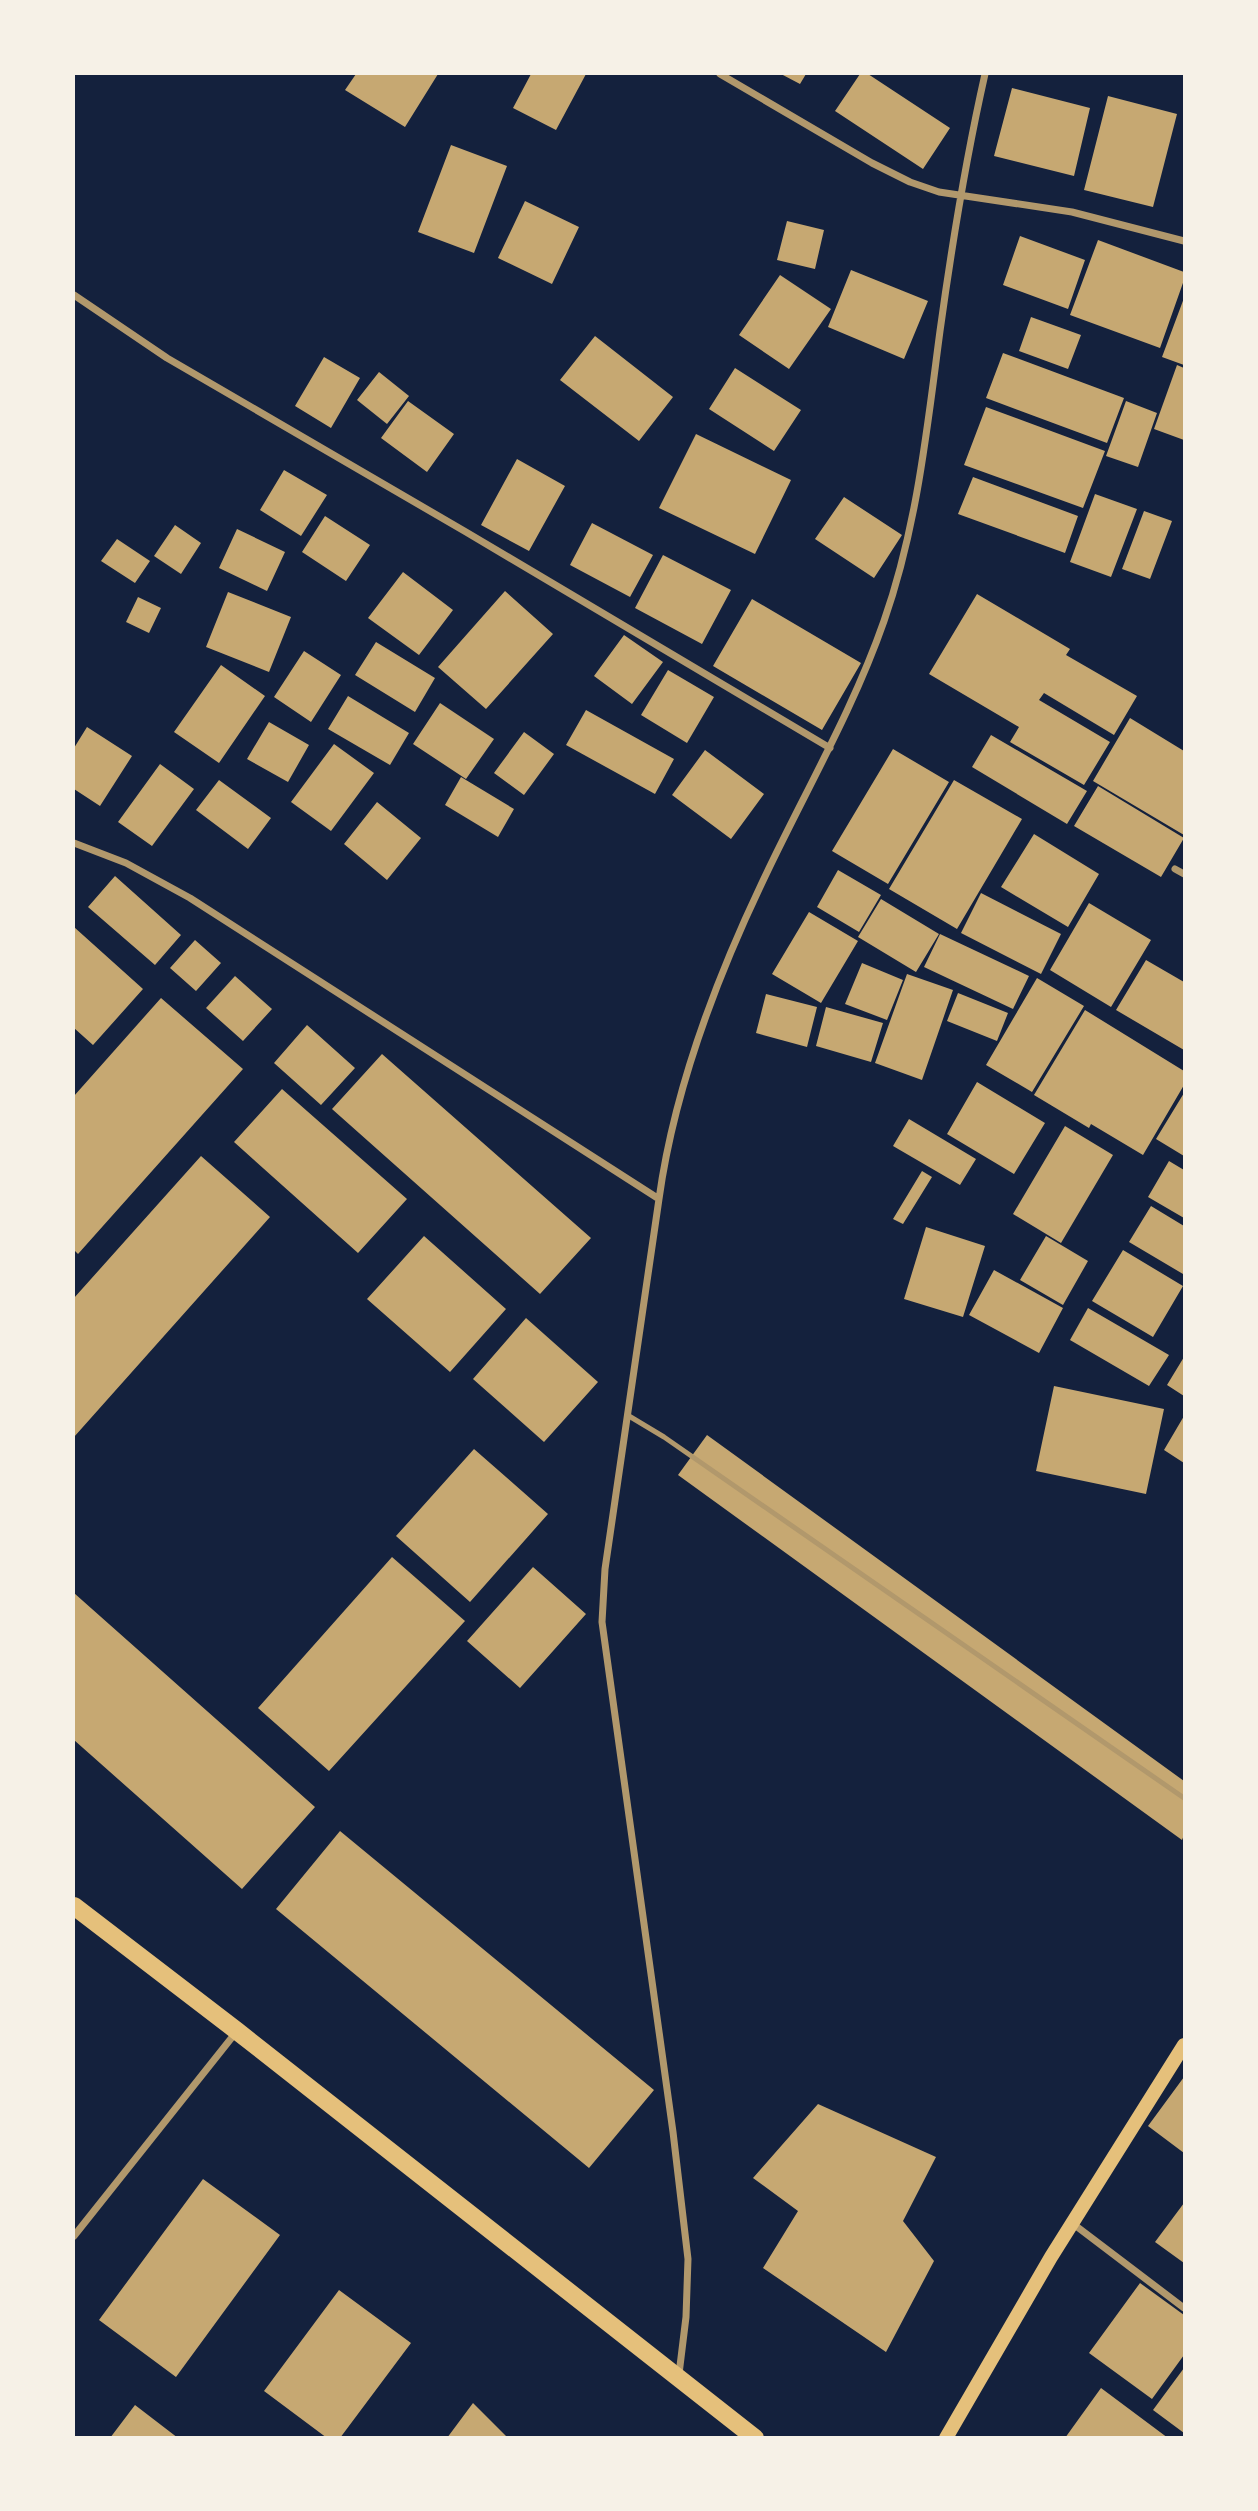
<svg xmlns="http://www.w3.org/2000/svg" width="1258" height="2511" font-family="'PT Sans Narrow',sans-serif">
<rect width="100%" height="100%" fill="#14213d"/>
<path fill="#c6a872" d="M 356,74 L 438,74 L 405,127 L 345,90 Z
M 531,74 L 586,74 L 556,130 L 513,108 Z
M 781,74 L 806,74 L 800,84 Z
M 860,74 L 868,74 L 950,128 L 923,169 L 835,111 Z
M 1012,88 L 1090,108 L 1074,176 L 994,156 Z
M 1108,96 L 1177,114 L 1153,207 L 1084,190 Z
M 451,145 L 507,166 L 474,253 L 418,232 Z
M 525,201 L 579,227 L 552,284 L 498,258 Z
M 787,221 L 824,230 L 815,269 L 777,260 Z
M 1020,236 L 1085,260 L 1068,309 L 1003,285 Z
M 1098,240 L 1184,272 L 1184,280 L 1160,348 L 1070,315 Z
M 851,270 L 928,301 L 904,359 L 828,327 Z
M 780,275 L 831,309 L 789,369 L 739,335 Z
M 1184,298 L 1184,365 L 1162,357 Z
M 1031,317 L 1081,335 L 1068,369 L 1019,351 Z
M 595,336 L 673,397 L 639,441 L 560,380 Z
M 1003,353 L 1124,398 L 1107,443 L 986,398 Z
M 324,357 L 360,378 L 331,428 L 295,406 Z
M 1177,365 L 1184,368 L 1184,440 L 1154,429 Z
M 735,368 L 801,410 L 774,451 L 709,409 Z
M 379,372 L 409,396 L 387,424 L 357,400 Z
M 408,401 L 454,434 L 427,472 L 381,438 Z
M 1126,401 L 1157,413 L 1138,467 L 1106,456 Z
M 986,407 L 1105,451 L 1083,508 L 964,465 Z
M 696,434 L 791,480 L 755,554 L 659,508 Z
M 517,459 L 565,486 L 529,551 L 481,525 Z
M 284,470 L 327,495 L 301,536 L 260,510 Z
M 973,477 L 1078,516 L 1065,553 L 958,514 Z
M 1095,494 L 1137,509 L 1111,577 L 1070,562 Z
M 844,497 L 902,535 L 874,578 L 815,539 Z
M 1144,511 L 1172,521 L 1150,579 L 1122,569 Z
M 325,516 L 370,545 L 346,581 L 302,552 Z
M 592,523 L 653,555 L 630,597 L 570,565 Z
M 175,525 L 201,543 L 181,574 L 154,556 Z
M 237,529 L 285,552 L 267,591 L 219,568 Z
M 117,539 L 150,561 L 135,583 L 101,561 Z
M 663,555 L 731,590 L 702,644 L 635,608 Z
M 403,572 L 453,610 L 419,655 L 368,618 Z
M 505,591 L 553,634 L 486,709 L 438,667 Z
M 228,592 L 291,617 L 269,672 L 206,647 Z
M 977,594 L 1070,649 L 1066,655 L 1137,696 L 1114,735 L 1044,693 L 1039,700 L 1110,742 L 1084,785 L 1010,742 L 1019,727 L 929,674 Z
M 138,597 L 161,608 L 149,633 L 126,622 Z
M 752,599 L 861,663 L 822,730 L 713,666 Z
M 624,635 L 663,662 L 632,704 L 594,676 Z
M 376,642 L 435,678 L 415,712 L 355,675 Z
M 304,651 L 341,675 L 311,722 L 274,697 Z
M 221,665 L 265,696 L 219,763 L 174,732 Z
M 668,670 L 714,697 L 687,743 L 641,715 Z
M 348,696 L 409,733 L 390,765 L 328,729 Z
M 440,703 L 494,739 L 466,779 L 413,744 Z
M 586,710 L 674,759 L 655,794 L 566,745 Z
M 1130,718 L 1184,751 L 1184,835 L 1093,781 Z
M 269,722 L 309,745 L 288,782 L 247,759 Z
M 87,727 L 132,756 L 100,806 L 74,789 L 74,748 Z
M 524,732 L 554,754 L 524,795 L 494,773 Z
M 991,735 L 1087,791 L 1067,824 L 972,767 Z
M 334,744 L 374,773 L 331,831 L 291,802 Z
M 893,749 L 949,782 L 888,884 L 832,851 Z
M 705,750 L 764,794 L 731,839 L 672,795 Z
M 160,764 L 194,789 L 152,846 L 118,822 Z
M 461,777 L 514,809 L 498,837 L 445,805 Z
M 219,780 L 271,818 L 248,849 L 196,810 Z
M 954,780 L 1022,819 L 957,929 L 889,889 Z
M 1098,786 L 1184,838 L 1161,877 L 1074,826 Z
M 377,802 L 421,838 L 387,880 L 344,844 Z
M 1034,834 L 1099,874 L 1068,927 L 1001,887 Z
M 838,870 L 881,895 L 859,932 L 817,907 Z
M 115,876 L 181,935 L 155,965 L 88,907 Z
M 981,893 L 1061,934 L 1041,974 L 961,933 Z
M 881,899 L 939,934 L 916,972 L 858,937 Z
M 1089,903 L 1151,940 L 1111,1007 L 1050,970 Z
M 809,912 L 858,941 L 821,1003 L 772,974 Z
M 74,927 L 143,989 L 93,1045 L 74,1028 Z
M 940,934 L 1029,976 L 1013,1009 L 924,967 Z
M 195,940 L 221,963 L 196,991 L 170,968 Z
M 1146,960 L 1184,982 L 1184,1050 L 1116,1010 Z
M 862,963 L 903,980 L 887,1020 L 845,1004 Z
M 907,974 L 953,990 L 922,1080 L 875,1063 Z
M 235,976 L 272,1009 L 243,1041 L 206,1008 Z
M 1037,978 L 1084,1006 L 1032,1092 L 986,1065 Z
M 958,993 L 1008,1013 L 997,1041 L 947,1021 Z
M 766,994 L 817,1007 L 807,1047 L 756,1033 Z
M 161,998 L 243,1069 L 78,1254 L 74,1250 L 74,1096 Z
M 826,1007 L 883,1023 L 871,1062 L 816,1046 Z
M 1085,1010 L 1184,1071 L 1184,1085 L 1143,1155 L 1091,1124 L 1089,1128 L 1034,1095 Z
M 307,1025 L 355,1068 L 321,1105 L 274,1063 Z
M 382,1054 L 591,1238 L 540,1294 L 332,1109 Z
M 977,1082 L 1045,1123 L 1014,1174 L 947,1134 Z
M 282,1089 L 407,1199 L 358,1253 L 234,1142 Z
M 1184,1093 L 1184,1156 L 1156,1139 Z
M 909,1119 L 976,1159 L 960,1185 L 893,1146 Z
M 1065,1126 L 1113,1155 L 1061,1243 L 1013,1214 Z
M 201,1156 L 270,1217 L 74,1437 L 74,1298 Z
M 1169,1161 L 1184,1170 L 1184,1218 L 1148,1197 Z
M 922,1171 L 932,1177 L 903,1224 L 893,1219 Z
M 1151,1206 L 1184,1226 L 1183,1274 L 1129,1242 Z
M 926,1227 L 985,1246 L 963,1317 L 904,1299 Z
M 424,1236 L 506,1309 L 450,1372 L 367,1299 Z
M 1046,1236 L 1088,1261 L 1063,1305 L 1020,1280 Z
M 1123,1250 L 1183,1286 L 1153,1337 L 1092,1301 Z
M 994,1270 L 1063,1308 L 1039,1353 L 969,1315 Z
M 1088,1308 L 1169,1355 L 1149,1386 L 1070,1340 Z
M 526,1318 L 598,1382 L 544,1442 L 473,1379 Z
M 1184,1357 L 1184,1396 L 1167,1385 Z
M 1054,1386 L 1164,1409 L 1146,1494 L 1036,1471 Z
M 1184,1416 L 1184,1463 L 1164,1450 Z
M 707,1435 L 1184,1781 L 1184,1835 L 1182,1840 L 678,1475 Z
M 474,1449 L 548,1514 L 470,1602 L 396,1536 Z
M 392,1557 L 465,1621 L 329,1771 L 258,1708 Z
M 533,1567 L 586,1614 L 520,1688 L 467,1641 Z
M 74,1593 L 315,1807 L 242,1889 L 74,1740 Z
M 340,1831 L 654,2090 L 589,2168 L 276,1909 Z
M 1184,2077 L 1184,2153 L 1148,2126 Z
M 818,2104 L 936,2157 L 903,2221 L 934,2261 L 886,2352 L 763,2268 L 798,2211 L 753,2178 Z
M 203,2179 L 280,2235 L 176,2377 L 99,2320 Z
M 1184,2203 L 1184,2263 L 1155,2242 Z
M 1140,2283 L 1184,2315 L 1184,2355 L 1152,2399 L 1089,2353 Z
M 339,2290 L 411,2343 L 340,2438 L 327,2438 L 264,2391 Z
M 1184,2368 L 1184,2433 L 1153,2410 Z
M 1101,2388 L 1168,2438 L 1065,2438 Z
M 473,2403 L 508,2438 L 447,2438 Z
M 135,2405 L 178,2438 L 110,2438 Z"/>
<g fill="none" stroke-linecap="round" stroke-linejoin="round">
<path stroke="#b1986c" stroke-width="5" d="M 629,1416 L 664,1437 L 1184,1798"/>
<path stroke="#b1986c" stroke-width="7" d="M 720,74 L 872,163 L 910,182 L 939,192 L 1072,212 L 1184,241
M 74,295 L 167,358 L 466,532 L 830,748
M 74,843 L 126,863 L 190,898 L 659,1199 L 605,1569 L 602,1622 L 673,2132 L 688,2259 L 686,2317 L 679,2374
M 1175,869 L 1184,874
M 659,1199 C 674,1090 714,984 761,885 C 802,797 852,713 884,621 C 917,527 927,429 940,331 C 952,244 966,158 985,74
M 1072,2223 L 1184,2308
M 74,2236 L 237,2031"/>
<path stroke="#e5c07b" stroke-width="14" d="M 946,2438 L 1051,2257 L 1184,2045"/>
<path stroke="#e5c07b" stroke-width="18" d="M 74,1906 L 237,2031 L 755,2438"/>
</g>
<rect width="1258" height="2511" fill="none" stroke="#f6f1e7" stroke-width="150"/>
</svg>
